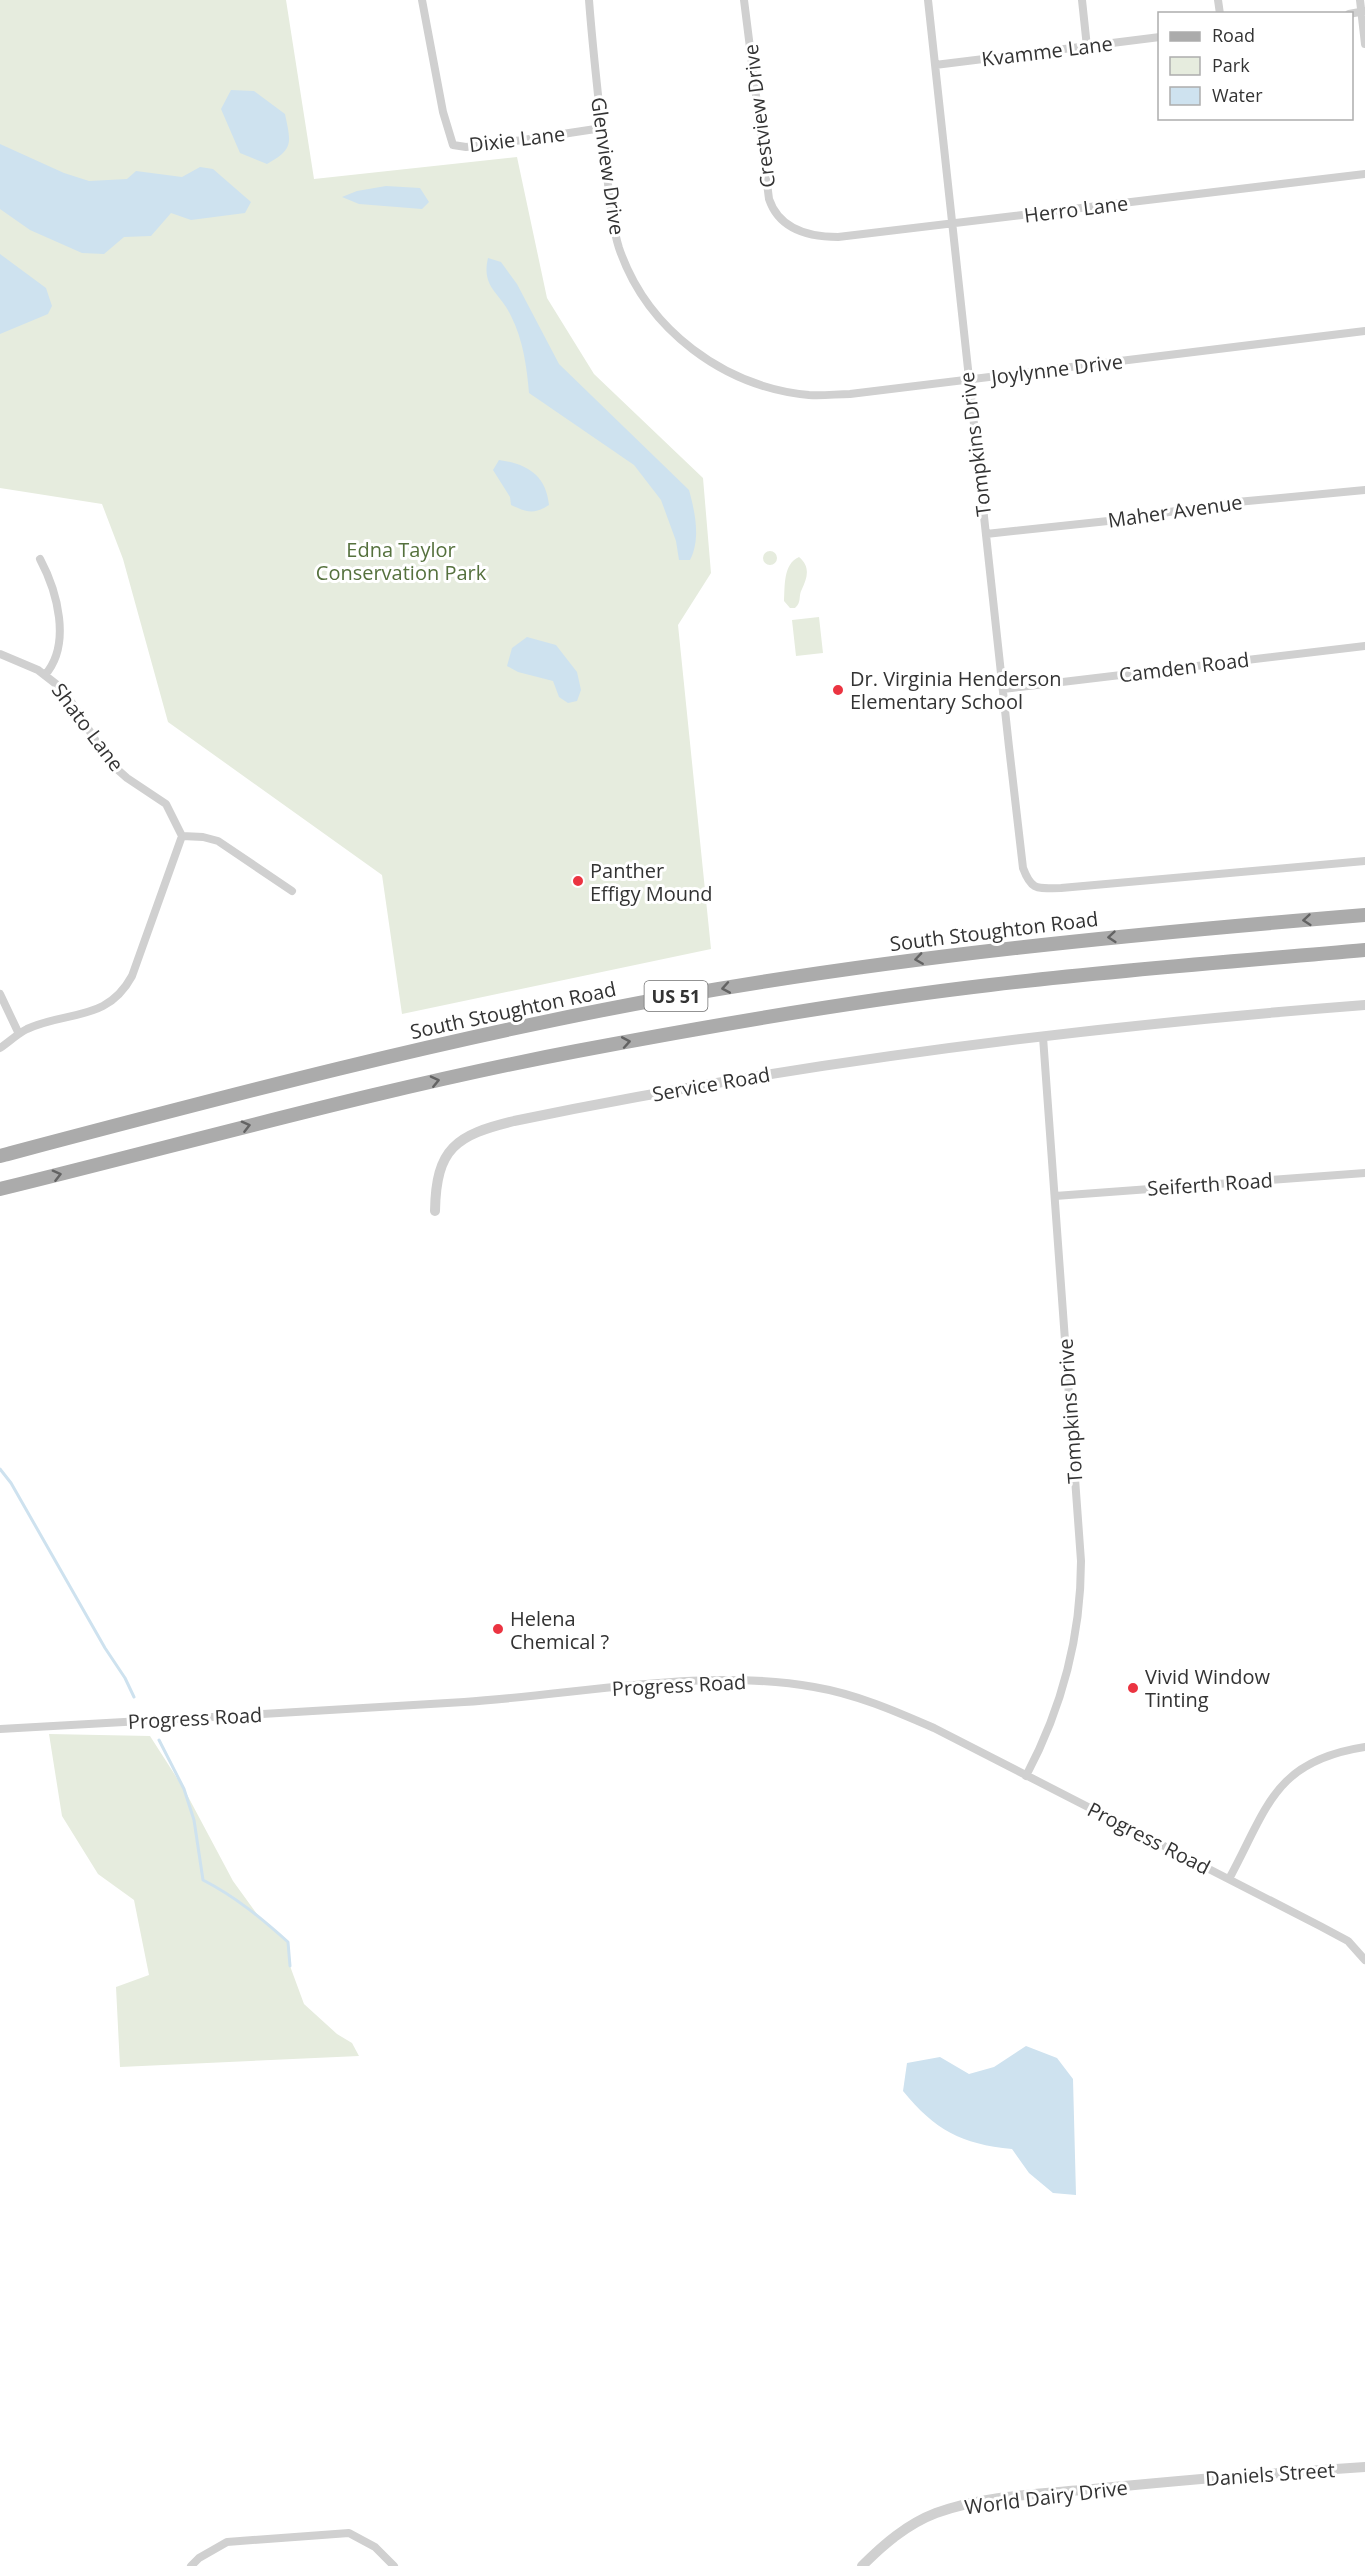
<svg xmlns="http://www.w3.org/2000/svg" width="1365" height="2566" font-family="'Open Sans',sans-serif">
<rect width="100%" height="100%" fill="#fff"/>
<path fill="#e6ecde" d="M 0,0 L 286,0 L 314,179 L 517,157 L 547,298 L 594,374 L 703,478 L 711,573 L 678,625 L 711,949 L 402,1014 L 382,875 L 168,722 L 123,559 L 102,504 L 0,488 Z
M763 558a7 7 0 1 1 14 0a7 7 0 1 1-14 0Z
M 799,557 C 811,567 807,578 802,589 C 798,596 802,602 795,608 L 790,608 L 784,601 C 785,586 783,564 799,557 Z
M 819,617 L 823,653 L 796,656 L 792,620 Z
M 49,1734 L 150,1736 L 184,1789 L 233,1881 L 257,1914 L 288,1942 L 290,1966 L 304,2004 L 337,2034 L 352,2043 L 359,2056 L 120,2067 L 116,1987 L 149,1975 L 134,1900 L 98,1874 L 62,1816 Z"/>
<path fill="#cee2ef" d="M 231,90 L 254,91 L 285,114 C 291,143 294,149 267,164 L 240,153 L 221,109 Z
M 0,144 L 64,173 L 89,181 L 127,179 L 136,171 L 182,177 L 200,167 L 213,169 L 251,202 L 245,213 L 191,220 L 171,213 L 151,236 L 124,237 L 104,254 L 82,253 L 30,230 L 0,209 Z
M 386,186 L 420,188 L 429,202 L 422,209 L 359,204 L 342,197 L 357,191 Z
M 0,254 L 46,288 L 52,306 L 48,314 L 0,334 Z
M 488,258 L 501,262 L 517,284 L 559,364 L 689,490 C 695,512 701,539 690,560 L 679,560 L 676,541 L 661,500 L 634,465 L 529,393 C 527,368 523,339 511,316 C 500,292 481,288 488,258 Z
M 499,460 C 527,464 546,475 549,505 C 534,515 526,512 511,505 L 510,497 L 493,470 Z
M 527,637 L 556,645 L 577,672 L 581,690 L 577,701 L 568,703 L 559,697 L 553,681 L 518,672 L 507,666 L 512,648 Z
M 1026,2046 L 1057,2058 L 1073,2079 L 1076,2195 L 1053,2193 L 1029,2173 L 1012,2149 C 961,2144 935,2130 903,2091 L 907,2063 L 940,2057 L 969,2074 L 994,2067 Z"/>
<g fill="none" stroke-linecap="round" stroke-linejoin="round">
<path stroke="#cee2ef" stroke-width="3" d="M 0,1469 L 11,1483 L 105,1648 L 125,1678 L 134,1697
M 159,1740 L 184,1789 L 194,1820 L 203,1880 C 236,1897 261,1918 288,1942 L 290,1966"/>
<path stroke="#d0d0d0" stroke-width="8" d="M 422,0 L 443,112 L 453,145 L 466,147 L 523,140 L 602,128
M 589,0 C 593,53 599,105 605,158 C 609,187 610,219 619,248 C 647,330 724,387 809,395 C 823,396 837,394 850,394 L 1365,331
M 744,0 L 769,199 C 779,229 808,237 838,237 L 1365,174
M 928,0 L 1009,747 L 1023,868 C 1032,892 1038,888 1061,888 L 1365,861
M 1082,0 L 1087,47
M 1218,0 L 1220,14
M 1360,0 L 1365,44
M 1349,14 L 1365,11
M 935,65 L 1160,37
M 986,534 L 1108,521 L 1237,502 L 1365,490
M 40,559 C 57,591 72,644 45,675
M 0,654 L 38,670 L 56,684 L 72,703 L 109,762 L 127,778 L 166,804 L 182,836 L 132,976 C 107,1022 69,1010 27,1029 C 17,1034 9,1042 0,1048
M 1003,689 L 1365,646
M 182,836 L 203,837 L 218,841 L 292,891
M 0,994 L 19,1034
M 1055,1196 L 1365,1173
M 0,1729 C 155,1720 309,1712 464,1702 C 577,1695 702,1667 814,1687 C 856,1694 895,1711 934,1728 L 1320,1926 L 1348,1941 L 1365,1960
M 1026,1776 C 1062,1708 1081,1638 1081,1561 L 1043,1037
M 1229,1879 C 1268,1807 1274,1761 1365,1747
M 191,2566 L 199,2558 L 227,2542 L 349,2533 L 375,2547 L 394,2566"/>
<path stroke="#d0d0d0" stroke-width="10" d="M 435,1211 C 436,1148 456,1135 514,1121 C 795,1063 1079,1027 1365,1005
M 862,2566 C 883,2545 907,2524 936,2513 C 985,2495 1041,2494 1093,2489 C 1183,2480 1274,2473 1365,2467"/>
<path stroke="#ababab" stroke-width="14" d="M 0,1156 C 223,1097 445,1038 672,997 C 902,956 1133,934 1365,915
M 0,1189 C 192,1142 382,1088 577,1051 C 714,1025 851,1001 990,985 C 1115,970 1240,961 1365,950"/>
</g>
<defs><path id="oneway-chevron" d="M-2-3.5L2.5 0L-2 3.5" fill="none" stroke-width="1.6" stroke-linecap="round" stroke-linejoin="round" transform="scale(1.5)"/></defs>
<g stroke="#636363">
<use href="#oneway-chevron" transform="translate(1307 920) rotate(175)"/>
<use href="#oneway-chevron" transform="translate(1112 937) rotate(175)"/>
<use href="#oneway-chevron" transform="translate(919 959) rotate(172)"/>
<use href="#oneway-chevron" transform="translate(726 988) rotate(170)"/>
<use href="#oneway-chevron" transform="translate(626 1042) rotate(-10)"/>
<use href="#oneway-chevron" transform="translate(435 1081) rotate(-13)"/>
<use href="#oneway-chevron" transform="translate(246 1126) rotate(-14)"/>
<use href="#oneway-chevron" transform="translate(57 1175) rotate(-14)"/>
</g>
<g fill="#eb3441" stroke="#fff" stroke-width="2">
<circle cx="838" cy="690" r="6"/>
<circle cx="578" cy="881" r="6"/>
<circle cx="498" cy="1629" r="6"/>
<circle cx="1133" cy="1688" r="6"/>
</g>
<g text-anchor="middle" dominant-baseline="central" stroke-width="6" stroke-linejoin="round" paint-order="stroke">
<rect fill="#fff" stroke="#707070" stroke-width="1.5" x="644.5" y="981" width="63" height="30" rx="4.5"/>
<g font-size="18" font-weight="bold" fill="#333">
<text x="676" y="996">US 51</text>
</g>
<g font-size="20" fill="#333" stroke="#fff">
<text transform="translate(1047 51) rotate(-7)">Kvamme Lane</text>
<text transform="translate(759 116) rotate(-97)">Crestview Drive</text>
<text transform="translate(517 139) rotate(-7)">Dixie Lane</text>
<text transform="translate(608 166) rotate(82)">Glenview Drive</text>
<text transform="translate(1076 209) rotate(-7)">Herro Lane</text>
<text transform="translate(1057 369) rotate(-7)">Joylynne Drive</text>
<text transform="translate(975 444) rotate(-97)">Tompkins Drive</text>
<text transform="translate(1175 511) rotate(-8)">Maher Avenue</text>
<text transform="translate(1184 667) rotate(-7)">Camden Road</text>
<text transform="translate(88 727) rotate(53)">Shato Lane</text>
<text transform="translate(994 931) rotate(-7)">South Stoughton Road</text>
<text transform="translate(513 1010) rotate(-12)">South Stoughton Road</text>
<text transform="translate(711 1084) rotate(-10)">Service Road</text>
<text transform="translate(1210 1184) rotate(-4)">Seiferth Road</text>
<text transform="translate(1070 1411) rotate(-94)">Tompkins Drive</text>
<text transform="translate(679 1685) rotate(-3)">Progress Road</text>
<text transform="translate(195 1718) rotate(-3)">Progress Road</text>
<text transform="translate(1149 1838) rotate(27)">Progress Road</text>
<text transform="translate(1270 2474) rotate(-4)">Daniels Street</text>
<text transform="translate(1046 2497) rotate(-7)">World Dairy Drive</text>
</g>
<g font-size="20" fill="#55713d" stroke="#fff">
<text x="401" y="549">Edna Taylor<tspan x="401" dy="23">Conservation Park</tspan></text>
</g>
<g font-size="20" fill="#333" stroke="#fff" text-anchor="start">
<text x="850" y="678">Dr. Virginia Henderson<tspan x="850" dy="23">Elementary School</tspan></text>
<text x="590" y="870">Panther<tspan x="590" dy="23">Effigy Mound</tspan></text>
<text x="510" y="1618">Helena<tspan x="510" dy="23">Chemical ?</tspan></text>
<text x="1145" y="1676">Vivid Window<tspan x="1145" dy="23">Tinting</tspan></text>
</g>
</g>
<rect x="1158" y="12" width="195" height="108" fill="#ffffff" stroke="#adadad" stroke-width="1.5"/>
<rect x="1170" y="32" width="30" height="9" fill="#ababab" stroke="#adadad" stroke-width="1.5"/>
<text x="1212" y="42" font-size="18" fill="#333333">Road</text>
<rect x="1170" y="57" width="30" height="18" fill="#e6ecde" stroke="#adadad" stroke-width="1.5"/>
<text x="1212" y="72" font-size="18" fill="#333333">Park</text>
<rect x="1170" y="87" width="30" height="18" fill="#cee2ef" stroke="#adadad" stroke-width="1.5"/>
<text x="1212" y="102" font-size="18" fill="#333333">Water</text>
</svg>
